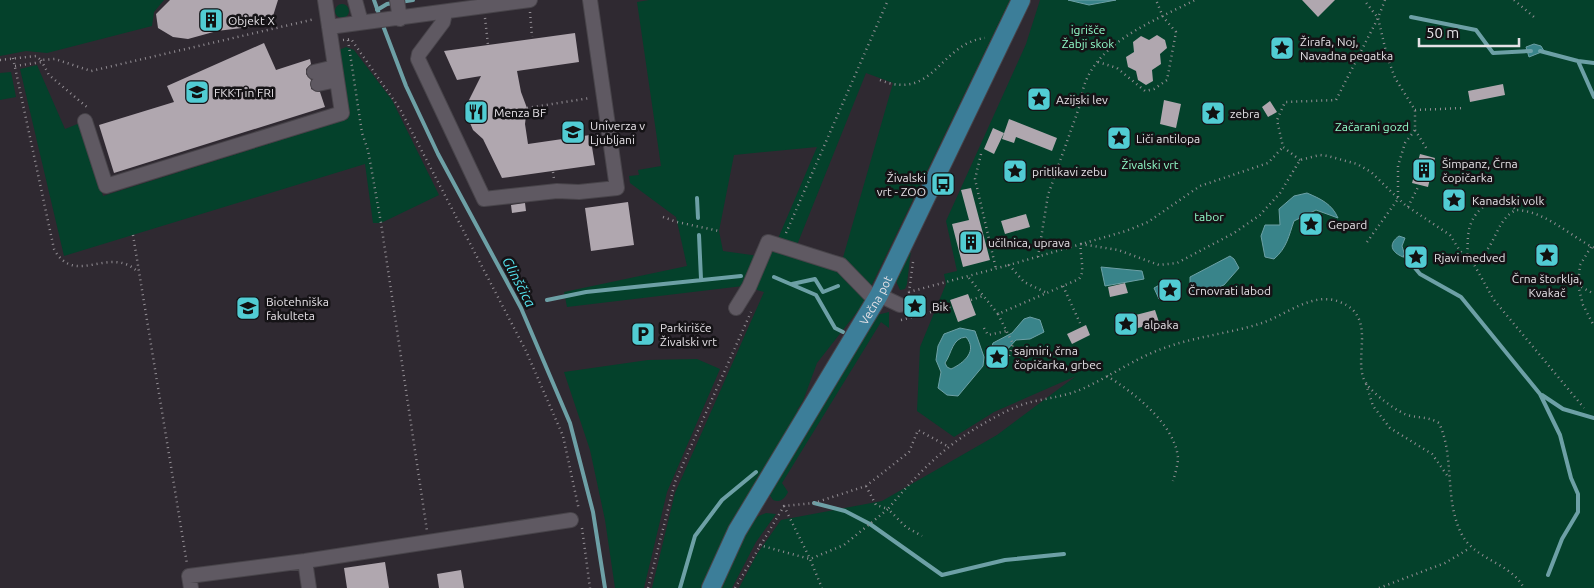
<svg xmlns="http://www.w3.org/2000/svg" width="1594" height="588" font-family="Ubuntu,sans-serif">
<rect width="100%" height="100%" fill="#2f2931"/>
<path fill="#04412b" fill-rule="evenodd" d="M 0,0 L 164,0 L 154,12 L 152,26 L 47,53 L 26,51 L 0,56 Z
M 649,0 L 1010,0 L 861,307 L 817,363 L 803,401 L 797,410 L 803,412 L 704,588 L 652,588 L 675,493 L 764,292 L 743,286 L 567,307 L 564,292 L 687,266 L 676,217 L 630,183 L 629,176 L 639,175 L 638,170 L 661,166 L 637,2 ZM 866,73 L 893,83 L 840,268 L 795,250 ZM 817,147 L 774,248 L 766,257 L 723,251 L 719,231 L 734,155 Z
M 1040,0 L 1594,0 L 1594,588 L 739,588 L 757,554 L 781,520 L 882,501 L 997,435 L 1076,376 L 994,412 L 954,437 L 917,411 L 920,347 L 946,284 L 944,274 L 957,271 L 946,221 L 1026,44 Z
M335 11a7 7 0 1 1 14 0a7 7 0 1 1-14 0Z
M 346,47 L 354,50 L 392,100 L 439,195 L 381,223 L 373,223 L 365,164 L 64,256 L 20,69 L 37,65 L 65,129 L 80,123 L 103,196 L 348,119 L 339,50 Z
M 11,72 L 16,97 L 0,100 L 0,73 Z
M 911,250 L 907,284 L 905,289 L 900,290 L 896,281 Z
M 889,312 L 889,328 L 881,322 L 782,483 L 788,492 C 785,498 781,503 773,500 L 769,494 L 877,315 Z
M 697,359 L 720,369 L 667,492 L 644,588 L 615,588 L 605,520 L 590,450 L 564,372 L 648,360 Z
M 766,513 L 776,514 L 756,542 L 732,588 L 717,588 L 754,518 Z"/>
<path fill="#39848a" stroke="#6da0a6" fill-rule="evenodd" d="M 1068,0 L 1116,0 L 1089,5 Z
M 1534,44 L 1541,46 L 1544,51 L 1529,57 L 1526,47 Z
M 1307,193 C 1321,199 1332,204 1338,218 L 1316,210 L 1294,221 C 1289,235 1287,248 1274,259 L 1265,257 L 1261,236 L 1265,225 L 1280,225 L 1279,209 L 1294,196 Z
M 1399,236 L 1405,238 L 1402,246 L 1405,256 L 1403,257 C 1391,252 1388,244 1399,236 Z
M 1230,256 L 1234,259 L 1239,268 L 1224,285 L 1195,296 L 1190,285 L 1190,277 Z
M 1101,267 L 1142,271 L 1144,279 L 1105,286 Z
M 1163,283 L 1169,283 L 1177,287 L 1169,298 L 1159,299 L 1154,288 Z
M 1030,317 L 1040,320 L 1044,332 L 1030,339 L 1016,340 L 1004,353 L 998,353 L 992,346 L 993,343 L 1012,333 L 1024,319 Z
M 960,328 L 975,331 L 984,357 L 983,366 L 958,396 L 947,395 L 938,388 L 941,372 L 936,360 L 938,346 L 944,334 ZM 966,337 C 978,351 964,363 951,369 L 947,367 L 945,363 C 952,353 952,338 966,337 Z"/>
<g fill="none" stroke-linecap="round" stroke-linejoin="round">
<path stroke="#6da0a6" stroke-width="4" d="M 374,0 L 380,17
M 400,2 L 413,0
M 377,10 L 387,4 L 393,3
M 1411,17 L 1476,30 L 1493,53 L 1531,51
M 382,23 L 406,86 L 438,154 L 521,308 L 570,423 L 593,512 L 605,588
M 1540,51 L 1578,61 L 1594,63
M 1578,61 L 1594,97
M 697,198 L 698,218
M 699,235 L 701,279
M 1405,256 L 1420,274 L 1461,297 L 1540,394 L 1560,435 L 1571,478 L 1578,494 L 1578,512 L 1562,539 L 1548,575
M 774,277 L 816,295 L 835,328 L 843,332
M 792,284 L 815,279 L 823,292 L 838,286
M 547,300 L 586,292 L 741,276
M 1542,395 L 1563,409 L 1594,418
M 814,503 L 845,511 L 870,524 L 942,575 L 1005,560 L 1064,554
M 680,588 L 695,536 L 722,500 L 756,472"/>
</g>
<path fill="#b0a7af" d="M 170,0 L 278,0 L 273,16 L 257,26 L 217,31 L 188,39 L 173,37 L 158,28 L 156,14 Z
M 1302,0 L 1335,0 L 1318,17 Z
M 575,33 L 579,62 L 517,71 L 521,92 L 527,108 L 525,124 L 528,144 L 590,135 L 595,165 L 502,178 L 483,139 L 473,130 L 467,116 L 469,100 L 481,76 L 457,80 L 444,51 Z
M 1157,35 L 1165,40 L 1167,48 L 1160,54 L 1161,64 L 1152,70 L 1153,81 L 1146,85 L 1138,80 L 1136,71 L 1128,67 L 1126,57 L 1134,52 L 1133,42 L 1141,36 L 1149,40 Z
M 264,43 L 276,70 L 310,59 L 311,64 L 306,69 L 306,74 L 311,80 L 311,89 L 320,92 L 325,107 L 114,173 L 99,125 L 174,102 L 167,86 Z
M 1503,84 L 1505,95 L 1470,102 L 1468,91 Z
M 1164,100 L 1181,104 L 1176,128 L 1160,124 Z
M 1270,101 L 1277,112 L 1268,117 L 1262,107 Z
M 1009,119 L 1057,138 L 1052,151 L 1016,137 L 1014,143 L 1002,139 Z
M 993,128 L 1004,133 L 994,154 L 984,149 Z
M 1420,154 L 1435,158 L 1428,187 L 1412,183 Z
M 971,188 L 990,260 L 963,267 L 952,224 L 969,220 L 961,190 Z
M 628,202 L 634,245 L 591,251 L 585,208 Z
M 525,203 L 526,211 L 512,213 L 511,205 Z
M 1026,214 L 1030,227 L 1005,234 L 1001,221 Z
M 1125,283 L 1128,293 L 1110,297 L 1108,287 Z
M 968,294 L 976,315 L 958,322 L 950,300 Z
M 1155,310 L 1159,322 L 1131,330 L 1128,317 Z
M 1086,325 L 1090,335 L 1072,344 L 1067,334 Z
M 385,562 L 389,588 L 347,588 L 344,568 Z
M 461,570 L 464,588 L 439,588 L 437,574 Z"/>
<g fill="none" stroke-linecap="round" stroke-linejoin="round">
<g stroke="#48444a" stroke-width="16">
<path id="minor" d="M 355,0 L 361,22
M 397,0 L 400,19
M 445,13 L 443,22 L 419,54 L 418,59 L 484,199 L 557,191 L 579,192 L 617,188 L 590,0
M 329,27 L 530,0
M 314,72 L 335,67
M 318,84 L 337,80
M 85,121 L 106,186 L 342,113 L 325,0
M 879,295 L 900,305
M 736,308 L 749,287 L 768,242 L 841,265 L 876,301
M 305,561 L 309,588
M 191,588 L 189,576 L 305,561 L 571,520"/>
</g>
<g stroke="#48444a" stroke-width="20">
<g id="major">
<path id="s1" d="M 711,588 L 737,531 L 879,295 L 1021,0"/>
</g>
</g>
<path stroke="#938e94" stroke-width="2.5" stroke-dasharray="1 4" stroke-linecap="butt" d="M 1514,0 L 1534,17
M 530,12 L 532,37
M 485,18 L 488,45
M 343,40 L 351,39 L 400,109 L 526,351 L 563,436 L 579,510
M 348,40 L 362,133 L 368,150 L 381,223 L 427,531
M 13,58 L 54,249 C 75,288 109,244 138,272
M 0,60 L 36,56 L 41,60 L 55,59 L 91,71 L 315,19
M 41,60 L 49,75 L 88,108
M 1098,62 L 1117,68 L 1145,91 L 1154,89 L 1167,80 L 1176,32 L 1163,17 L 1156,0
M 15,66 L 42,62
M 880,80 C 934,102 940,43 985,38
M 527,108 L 590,98
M 1415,110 L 1464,108
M 1415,130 L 1428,151
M 981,154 L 975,179 L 996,269
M 1300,160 L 1283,147 L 1277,120 L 1285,102 L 1336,100 L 1378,18 L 1364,0
M 553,172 L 554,179
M 1408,207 L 1419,185
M 663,217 L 677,222 L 719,231
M 786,233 L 888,0
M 133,235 L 187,564
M 1367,242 L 1398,199 L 1398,166 L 1405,143 L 1415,130 L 1415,110 L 1395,78 L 1387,56 L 1378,18 L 1385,0
M 1591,247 L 1580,265 L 1578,285 L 1594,294
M 1038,257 L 1048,195 L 1081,102 C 1085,46 1152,22 1195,0
M 1467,259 C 1468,250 1467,239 1469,230 C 1473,208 1498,191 1516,210
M 1472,261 L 1494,300 L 1584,408
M 913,262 L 909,292 L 1009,265
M 969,278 L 998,314 L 1079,279 C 1086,271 1079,254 1081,244 L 1118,250 L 1159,265 L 1177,263 L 1234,233 L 1260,215 L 1280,193 L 1300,160 L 1320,155 L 1328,156 L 1357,164 L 1371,172 L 1405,205 L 1450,235 L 1460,251 L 1472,261 C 1496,254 1493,221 1516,210 C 1545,211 1569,235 1594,248
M 1578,285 L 1583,305 L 1594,326
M 1063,286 L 1080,323
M 1045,292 L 1024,282 L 1009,265 L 1126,231 L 1148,222 L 1200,186 L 1268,163 L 1283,147
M 971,300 L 983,296
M 998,314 L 1013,344 L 1008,359
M 901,320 L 953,306
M 984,328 L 988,335 L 1007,331
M 1107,376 C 1133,392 1175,424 1178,458 C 1178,465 1175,474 1173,481
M 1366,384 L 1373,406 L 1390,428 L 1432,454 L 1449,478
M 866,486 L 876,505 L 888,509 C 916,475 944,446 983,424 C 998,415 1015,406 1031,402 C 1049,398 1066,396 1082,389 C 1111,376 1137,357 1167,347 C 1198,336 1232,333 1262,323 C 1286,315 1313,291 1340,302 C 1379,317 1351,361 1366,383 C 1372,393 1399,414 1411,416 C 1422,418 1429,417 1439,423 C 1455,457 1444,498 1461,533 C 1475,561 1509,561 1524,588
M 784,506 L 810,559 L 822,588
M 582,528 L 590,588
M 759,545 L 810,559 L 844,545 L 888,509 L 906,527 L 922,536
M 648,588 L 675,482 L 751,312
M 735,588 L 784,506 L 814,503 L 866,486 L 909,452 L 918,430 L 949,447
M 1379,588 L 1445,563 L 1470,548"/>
<use href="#minor" stroke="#5f5962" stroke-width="14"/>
<use href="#major" stroke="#3c7e99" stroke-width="18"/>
</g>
<defs>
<g id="building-square" transform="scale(1.25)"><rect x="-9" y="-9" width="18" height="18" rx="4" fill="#51ccd3" stroke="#151316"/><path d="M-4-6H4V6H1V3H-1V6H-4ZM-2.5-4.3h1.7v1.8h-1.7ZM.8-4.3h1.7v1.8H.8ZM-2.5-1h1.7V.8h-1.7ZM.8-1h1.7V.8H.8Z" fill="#111"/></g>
<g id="sight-square" transform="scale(1.25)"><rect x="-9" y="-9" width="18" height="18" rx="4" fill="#51ccd3" stroke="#151316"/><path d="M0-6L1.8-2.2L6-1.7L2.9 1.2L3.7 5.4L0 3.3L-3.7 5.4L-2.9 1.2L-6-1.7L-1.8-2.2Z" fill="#111"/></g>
<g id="university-square" transform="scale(1.25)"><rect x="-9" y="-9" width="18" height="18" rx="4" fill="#51ccd3" stroke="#151316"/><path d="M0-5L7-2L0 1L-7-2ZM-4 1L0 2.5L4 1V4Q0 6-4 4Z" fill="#111"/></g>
<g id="restaurant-square" transform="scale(1.25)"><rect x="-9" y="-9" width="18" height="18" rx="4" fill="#51ccd3" stroke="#151316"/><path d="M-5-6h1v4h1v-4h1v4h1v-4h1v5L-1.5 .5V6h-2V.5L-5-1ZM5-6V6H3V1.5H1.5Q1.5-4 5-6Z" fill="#111"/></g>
<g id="bus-square" transform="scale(1.25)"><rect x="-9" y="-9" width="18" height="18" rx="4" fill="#51ccd3" stroke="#151316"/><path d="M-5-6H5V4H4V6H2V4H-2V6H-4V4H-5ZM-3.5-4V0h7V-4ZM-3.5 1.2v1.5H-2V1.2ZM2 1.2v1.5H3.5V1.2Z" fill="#111"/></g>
<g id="parking-square" transform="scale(1.25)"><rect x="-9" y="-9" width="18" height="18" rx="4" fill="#51ccd3" stroke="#151316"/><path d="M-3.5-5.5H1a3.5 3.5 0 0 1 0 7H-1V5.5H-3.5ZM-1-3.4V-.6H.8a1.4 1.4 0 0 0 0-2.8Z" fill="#111"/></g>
</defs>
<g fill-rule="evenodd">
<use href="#building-square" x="211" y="20"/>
<use href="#sight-square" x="1282" y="48"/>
<use href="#university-square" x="197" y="92"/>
<use href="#sight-square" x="1039" y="99"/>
<use href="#restaurant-square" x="476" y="112"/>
<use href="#sight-square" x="1213" y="113"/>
<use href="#university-square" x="573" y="132"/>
<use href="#sight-square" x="1119" y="138"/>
<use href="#building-square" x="1424" y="170"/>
<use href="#sight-square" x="1015" y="171"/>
<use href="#bus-square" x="943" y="184"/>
<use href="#sight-square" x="1454" y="200"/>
<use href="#sight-square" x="1311" y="224"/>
<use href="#building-square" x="971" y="242"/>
<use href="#sight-square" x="1547" y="255"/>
<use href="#sight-square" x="1416" y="257"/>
<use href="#sight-square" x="1170" y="290"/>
<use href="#sight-square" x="915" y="306"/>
<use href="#university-square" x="248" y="308"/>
<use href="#sight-square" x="1126" y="324"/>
<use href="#parking-square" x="643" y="334"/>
<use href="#sight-square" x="997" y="357"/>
</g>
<g text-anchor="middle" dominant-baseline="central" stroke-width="5" stroke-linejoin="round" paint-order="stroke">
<g font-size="12" fill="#e5e1e6" stroke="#151316" text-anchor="start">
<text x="228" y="20">Objekt X</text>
<text x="1300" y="41">Žirafa, Noj,<tspan x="1300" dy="14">Navadna pegatka</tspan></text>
<text x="214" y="92">FKKT in FRI</text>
<text x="1056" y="99">Azijski lev</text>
<text x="494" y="112">Menza BF</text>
<text x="1230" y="113">zebra</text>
<text x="590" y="125">Univerza v<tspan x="590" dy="14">Ljubljani</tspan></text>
<text x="1136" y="138">Liči antilopa</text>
<text x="1442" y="163">Šimpanz, Črna<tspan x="1442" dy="14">čopičarka</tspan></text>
<text x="1032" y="171">pritlikavi zebu</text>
<text x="926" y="177" text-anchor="end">Živalski<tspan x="926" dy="14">vrt - ZOO</tspan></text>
<text x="1472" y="200">Kanadski volk</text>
<text x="1328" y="224">Gepard</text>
<text x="988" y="242">učilnica, uprava</text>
<text x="1434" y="257">Rjavi medved</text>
<text x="1547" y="278" text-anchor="middle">Črna štorklja,<tspan x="1547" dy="14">Kvakač</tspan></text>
<text x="1188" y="290">Črnovrati labod</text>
<text x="266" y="301">Biotehniška<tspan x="266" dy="14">fakulteta</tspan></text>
<text x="932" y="306">Bik</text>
<text x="1144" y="324">alpaka</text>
<text x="660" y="327">Parkirišče<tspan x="660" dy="14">Živalski vrt</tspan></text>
<text x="1014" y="350">sajmiri, črna<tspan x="1014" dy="14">čopičarka, grbec</tspan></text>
</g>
<g font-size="12" fill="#92fdca" stroke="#151316">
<text x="1088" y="29">igrišče<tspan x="1088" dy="14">Žabji skok</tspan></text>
<text x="1372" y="126">Začarani gozd</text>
<text x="1150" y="164">Živalski vrt</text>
<text x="1209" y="216">tabor</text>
</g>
<g font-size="12" fill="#e5e1e6" stroke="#151316">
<text stroke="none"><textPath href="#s1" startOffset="332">Večna pot</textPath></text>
</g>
<g font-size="14" font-style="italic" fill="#55e6f1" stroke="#151316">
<text transform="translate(519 282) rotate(62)">Glinščica</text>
</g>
</g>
<path d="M1419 38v8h100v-8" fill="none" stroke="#e5e1e6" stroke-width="2.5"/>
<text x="1426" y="38" font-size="15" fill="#e5e1e6" stroke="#151316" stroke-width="4" paint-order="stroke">50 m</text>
</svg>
